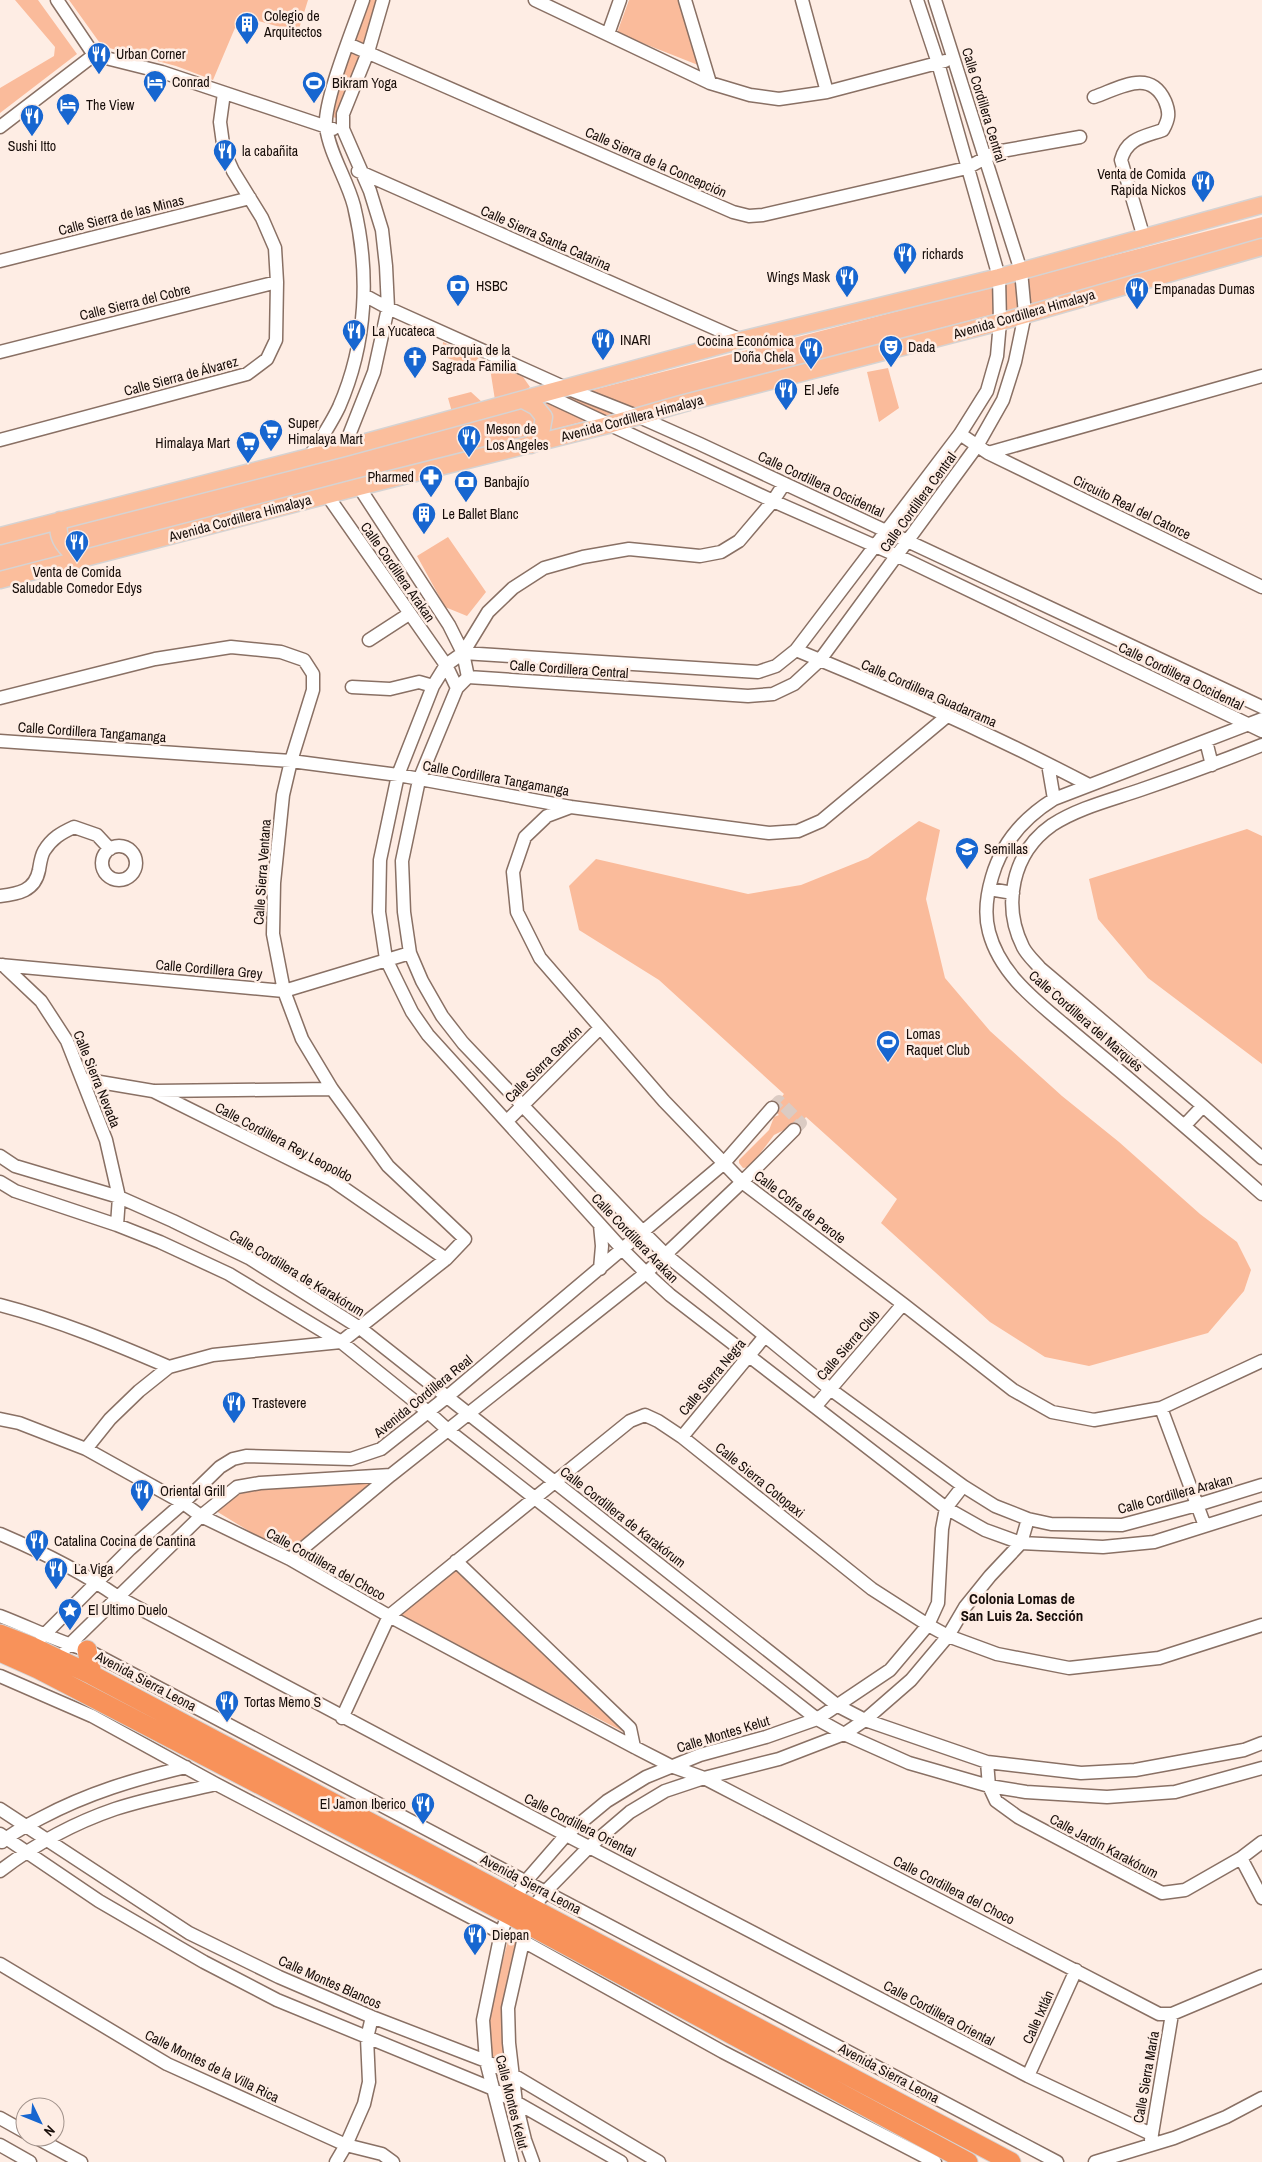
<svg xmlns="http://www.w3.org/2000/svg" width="1262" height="2162" font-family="'Archivo Narrow',sans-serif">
<rect width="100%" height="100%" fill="#feede4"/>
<path fill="#fabb9b" d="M 15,0 L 38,0 L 77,54 L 0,113 L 0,88 L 54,56 L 55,47 Z
M 69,0 L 308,0 L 298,32 L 240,16 L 213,80 L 176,66 L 102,46 Z
M 367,0 L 380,0 L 340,119 L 329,116 Z
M 629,0 L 678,0 L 698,65 L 617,33 Z
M 1262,217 L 1262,244 L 0,574 L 0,543 Z
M 443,342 L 479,358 L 468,368 L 442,355 Z
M 489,362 L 523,377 L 530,387 L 524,391 L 495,400 Z
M 888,368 L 899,408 L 879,422 L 867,372 Z
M 471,392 L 483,403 L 452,412 L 448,398 Z
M 448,537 L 486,592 L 467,616 L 445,607 L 417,556 Z
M 919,821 L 940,830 L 926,899 L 945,978 L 990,1031 L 1062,1096 L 1119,1142 L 1200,1214 L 1237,1242 L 1251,1270 L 1244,1291 L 1208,1333 L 1089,1366 L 1045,1357 L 990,1322 L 881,1223 L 897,1199 L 806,1117 L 794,1130 L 789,1125 L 786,1129 L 774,1135 L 750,1167 L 743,1168 L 739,1163 L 739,1160 L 769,1130 L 774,1117 L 779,1115 L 772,1108 L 784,1094 L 659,980 L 579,930 L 569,886 L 596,859 L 748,894 L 801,885 L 868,858 Z
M 1247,829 L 1262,836 L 1262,1064 L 1148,978 L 1098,919 L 1089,879 Z
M 383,1477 L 290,1556 L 216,1511 L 244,1491 Z
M 454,1569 L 626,1733 L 398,1615 Z
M 510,1934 L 521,1940 L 503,2011 L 503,2051 L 500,2060 L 497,2063 L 492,2061 L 488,2031 L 495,1988 Z"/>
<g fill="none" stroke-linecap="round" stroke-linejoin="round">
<path stroke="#dbcbc3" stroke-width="12" stroke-dasharray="12 6" stroke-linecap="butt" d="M 772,1108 L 779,1101 L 801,1123 L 794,1130"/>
<g stroke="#897064" stroke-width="15">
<path id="minor" d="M 57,0 L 94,55
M 535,0 L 710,83 L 750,95 L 779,99 L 827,92 L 945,61
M 685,0 L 710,83
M 802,0 L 827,92
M 608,34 L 620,0
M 348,44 L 733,212 L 749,216 L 763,215 L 967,168 L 996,152 L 1080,137
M 94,55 L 162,72 L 333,129
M 1094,97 C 1120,88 1150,68 1165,101 C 1170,113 1169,119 1163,130 C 1143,137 1127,138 1121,160 L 1144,238
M 0,127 L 94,55
M 358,171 L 741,340
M 0,261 L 250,198
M 364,295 L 388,308 L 566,388 L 637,416 L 700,444 L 1262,707
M 0,352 L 277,282
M 544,394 L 773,501 L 898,556 L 1262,731
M 960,434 L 988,453 L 1262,587
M 0,440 L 247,374 L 267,359 L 276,340 L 277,282 L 275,248 L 262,218 L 233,171 L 224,151 L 220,122 L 224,93
M 344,448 L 374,372 L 388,308 L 386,266 L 382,230 L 370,191 L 343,129 L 343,114 L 368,52 L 383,0
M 988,453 L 1262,376
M 310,456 C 320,440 331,424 339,407 C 367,343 370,273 354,206 C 347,179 330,155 326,127 C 323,102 354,27 363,0
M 784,484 L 773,501 L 739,541 L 721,552 L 700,556 L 629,549 L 583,557 L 544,568 L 513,588 L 488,612 L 463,653 L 446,665 L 433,686 L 398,775 L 380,860 L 379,912 L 386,959 L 412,1012 L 428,1035 L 623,1250 L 646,1273 L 670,1295 L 946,1508 L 985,1530 L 1021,1543 L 1103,1547 L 1154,1542 L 1262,1508
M 359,487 L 449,625 L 463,653 L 468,677
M 327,495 L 446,665 L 457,688
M 369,640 L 409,614
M 796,650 C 894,690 995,736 1089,785
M 463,653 L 758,672 L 776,666 L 796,650 L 960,434 L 987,391 L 997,356 L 1000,322 L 999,277 L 938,63 L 917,0
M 468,677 L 457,688 L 419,780 L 402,861 L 404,912 L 410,953 L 422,981 L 442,1016 L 463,1043 L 644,1233 L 666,1255 L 830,1389 L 963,1486 L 995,1506 L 1028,1519 L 1051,1524 L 1122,1525 L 1197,1505 L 1262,1485
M 468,677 L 748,696 L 773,694 L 794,684 L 820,660 L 977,446 L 1003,400 L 1015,362 L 1025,314 L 1021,271 L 935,0
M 352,687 L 390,689 L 419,682 L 433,686
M 0,698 L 155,659 L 231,647 L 281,652 L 304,660 L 313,674 L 313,690 L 291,761 L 283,795 L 274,883 L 273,934 L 284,991 L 302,1039 L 332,1089 L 388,1166 L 465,1239 L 446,1259 L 341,1342 L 213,1355 L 169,1367 L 139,1391 L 110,1419 L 86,1449
M 1262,719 L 1054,799 C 1025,817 1002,842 992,877 C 987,894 984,914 989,932 C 1000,974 1036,1001 1067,1027 C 1087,1044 1108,1061 1128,1078 C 1173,1116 1218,1155 1262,1194
M 0,741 L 291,761 L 398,775 L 571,807 L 769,833 L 798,831 L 821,821 L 946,717
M 1206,741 L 1212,765
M 1262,745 C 1222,761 1181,776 1140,790 C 1111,800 1078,808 1052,825 C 1012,853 1002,905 1023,947 C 1027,955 1035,962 1040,968 L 1203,1106 L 1262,1158
M 1048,764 L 1054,799
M 571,807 L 547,816 L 525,837 L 513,872 L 517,912 L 540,958 L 664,1101 L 742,1182 L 903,1304 L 1013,1390 L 1052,1412 L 1094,1420 L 1161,1408 L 1262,1361
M102 863a17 17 0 1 1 34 0a17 17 0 1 1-34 0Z
M 989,889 L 1013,893
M 0,896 C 18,894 35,891 39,870 C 40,864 41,856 44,851 C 52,838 61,833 74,827 L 97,835 L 110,849
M 0,965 L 284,991 L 410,953
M 3,965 L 41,1001 L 67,1041 L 106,1140 L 119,1197 L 117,1225
M 82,1079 L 153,1091 L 332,1180 L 446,1259
M 155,1091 L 332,1089
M 507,1121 L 600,1028
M 1185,1125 L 1203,1106
M 0,1156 L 15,1166 L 119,1197 L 173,1221 L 249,1258 L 360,1328 L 838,1706 L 865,1720 L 987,1762 L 1081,1773 L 1135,1770 L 1244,1750 L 1262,1743
M 0,1182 L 15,1191 L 117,1225 L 160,1242 L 229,1274 L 341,1342 L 428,1412 L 449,1431 L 817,1719 L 844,1734 L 909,1763 L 989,1786 L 1026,1792 L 1107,1797 L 1175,1792 L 1262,1768
M 600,1269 L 602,1246 L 600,1225
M 0,1305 C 58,1320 113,1343 169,1367
M 815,1407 L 903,1304
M 1161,1408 L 1205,1526
M 0,1419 L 19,1423 L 86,1449 L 183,1503 L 201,1516 L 290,1559 L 389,1616 L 634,1747 L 671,1766 L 704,1778 L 1159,2014 L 1172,2014 L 1262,1976
M 682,1437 L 765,1336
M 0,1534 C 42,1552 81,1571 118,1597 L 566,1835 L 1028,2076 L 1151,2134
M 290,1559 L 391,1475
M 456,1561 L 630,1728 L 634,1747
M 0,1616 C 29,1627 58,1642 87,1650 L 1057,2162
M 42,1637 L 130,1549 L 183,1503 L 220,1467 L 233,1459 L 246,1456 L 351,1459 L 381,1449 L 448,1396 L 723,1164 L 772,1108
M 66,1648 L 201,1516 L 237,1487 L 260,1483 L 391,1475 L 646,1273 L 742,1182 L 794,1130
M 0,1676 L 92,1716 L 216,1784 L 501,1933
M 342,1718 L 389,1616 L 630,1421 L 645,1415 L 658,1421 L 682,1437 L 872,1589 L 928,1625 L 948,1636 L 997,1654 L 1069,1668 L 1159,1658 L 1262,1625
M 987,1762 L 989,1786 L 996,1801 L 1018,1817 L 1162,1893 L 1185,1890 L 1241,1858 L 1262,1842
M 0,1809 L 189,1933 L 279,1977 L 372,2017 L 486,2061 L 513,2075 L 659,2162
M 0,1834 L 99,1901 L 204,1962 L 277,2000 L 491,2088 L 621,2162
M 2,1842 C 13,1832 28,1825 41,1818 C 88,1793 135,1779 186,1767
M 1241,1858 L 1262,1898
M 0,1871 C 34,1845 74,1823 115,1809 C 148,1798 183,1792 216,1784
M 523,1941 L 723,2052 L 935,2162
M 0,1964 L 167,2064 L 346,2145 L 382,2154 L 393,2162
M 1028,2076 L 1076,1970
M 0,2118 L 25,2132
M 35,2137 L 81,2162
M 1151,2140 L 1172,2014
M 0,2145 L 30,2162
M 336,2162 L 346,2145 L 364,2104 L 369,2082 L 367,2038 L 372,2017
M 512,2162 L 486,2061 L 483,2020 L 501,1933 L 514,1900 L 526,1881 L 566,1835 L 607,1801 L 646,1777 L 700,1755 L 766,1737 L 817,1719 L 890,1670 L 928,1625 L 938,1603 L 942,1529 L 946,1508 L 963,1486
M 533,2162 L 525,2140 L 516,2103 L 509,2043 L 508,2008 L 527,1924 L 532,1910 L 545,1892 L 589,1847 L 630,1812 L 665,1791 L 704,1778 L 779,1759 L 844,1734 L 865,1720 L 911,1680 L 948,1636 L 965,1607 L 990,1576 L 1021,1543 L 1028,1519
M 1095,2162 L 1174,2138 L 1226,2117 L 1262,2098"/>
</g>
<g stroke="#d5d3d3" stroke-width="19">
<path id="major" d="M 523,400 L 536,407 L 544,417 L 542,428 L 531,445
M 60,520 C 54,538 67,550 80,559
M 0,536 L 344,448 L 741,340 L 999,277 L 1262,205
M 0,580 L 359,487 L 608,425 L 681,404 L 1000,322 L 1262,247"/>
</g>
<g stroke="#d5d3d3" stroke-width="21">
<path id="highway" d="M 0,1634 L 31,1646 L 92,1675 L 1011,2162
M 87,1650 L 92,1675
M 0,1652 L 38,1669 L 527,1924 L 968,2162"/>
</g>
<use href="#minor" stroke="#fff" stroke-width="12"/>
<use href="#major" stroke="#fbbe9c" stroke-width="16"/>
<use href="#highway" stroke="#f8925a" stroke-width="19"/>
</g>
<defs>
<g id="building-pin" transform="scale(1.25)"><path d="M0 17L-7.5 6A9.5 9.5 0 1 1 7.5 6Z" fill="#1766d0" stroke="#feede4"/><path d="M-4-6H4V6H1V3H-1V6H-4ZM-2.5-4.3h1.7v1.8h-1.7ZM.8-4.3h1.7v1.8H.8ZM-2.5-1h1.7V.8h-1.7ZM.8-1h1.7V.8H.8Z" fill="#fff"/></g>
<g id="restaurant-pin" transform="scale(1.25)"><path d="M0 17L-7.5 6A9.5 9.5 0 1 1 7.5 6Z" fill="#1766d0" stroke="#feede4"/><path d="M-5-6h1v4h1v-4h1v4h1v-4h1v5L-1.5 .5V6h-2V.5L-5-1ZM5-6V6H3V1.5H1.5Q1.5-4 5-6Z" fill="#fff"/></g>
<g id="hotel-pin" transform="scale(1.25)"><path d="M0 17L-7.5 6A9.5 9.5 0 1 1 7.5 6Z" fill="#1766d0" stroke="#feede4"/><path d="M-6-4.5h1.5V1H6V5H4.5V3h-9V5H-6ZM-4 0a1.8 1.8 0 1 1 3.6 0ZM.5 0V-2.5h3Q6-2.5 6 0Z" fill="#fff"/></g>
<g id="stadium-pin" transform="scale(1.25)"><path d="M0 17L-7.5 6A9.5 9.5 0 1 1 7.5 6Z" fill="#1766d0" stroke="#feede4"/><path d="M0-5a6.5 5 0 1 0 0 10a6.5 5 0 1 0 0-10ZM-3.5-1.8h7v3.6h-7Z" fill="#fff"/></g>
<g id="bank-pin" transform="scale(1.25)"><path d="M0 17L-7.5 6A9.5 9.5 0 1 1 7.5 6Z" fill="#1766d0" stroke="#feede4"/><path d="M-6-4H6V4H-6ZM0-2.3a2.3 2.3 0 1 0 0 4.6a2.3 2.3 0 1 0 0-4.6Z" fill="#fff"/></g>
<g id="theatre-pin" transform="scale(1.25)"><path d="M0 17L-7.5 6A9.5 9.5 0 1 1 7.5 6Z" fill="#1766d0" stroke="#feede4"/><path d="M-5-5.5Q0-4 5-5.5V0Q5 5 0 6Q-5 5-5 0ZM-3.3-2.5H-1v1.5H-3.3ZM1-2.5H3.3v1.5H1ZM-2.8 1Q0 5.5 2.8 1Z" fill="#fff"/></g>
<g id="church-pin" transform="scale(1.25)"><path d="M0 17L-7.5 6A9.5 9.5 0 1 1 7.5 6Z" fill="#1766d0" stroke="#feede4"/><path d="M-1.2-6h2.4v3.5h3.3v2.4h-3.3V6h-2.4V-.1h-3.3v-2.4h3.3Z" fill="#fff"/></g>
<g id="supermarket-pin" transform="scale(1.25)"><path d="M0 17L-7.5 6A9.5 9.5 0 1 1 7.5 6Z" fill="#1766d0" stroke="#feede4"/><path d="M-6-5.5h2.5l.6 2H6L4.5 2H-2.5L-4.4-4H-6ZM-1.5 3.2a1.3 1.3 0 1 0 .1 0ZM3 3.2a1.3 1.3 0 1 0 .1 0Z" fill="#fff"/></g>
<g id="pharmacy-pin" transform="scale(1.25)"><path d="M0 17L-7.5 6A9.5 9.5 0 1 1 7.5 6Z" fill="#1766d0" stroke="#feede4"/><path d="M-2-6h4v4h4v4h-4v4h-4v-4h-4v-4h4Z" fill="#fff"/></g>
<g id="school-pin" transform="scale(1.25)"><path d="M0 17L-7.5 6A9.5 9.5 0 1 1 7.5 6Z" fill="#1766d0" stroke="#feede4"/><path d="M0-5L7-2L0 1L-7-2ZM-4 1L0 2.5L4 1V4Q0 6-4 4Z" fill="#fff"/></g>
<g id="sight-pin" transform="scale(1.25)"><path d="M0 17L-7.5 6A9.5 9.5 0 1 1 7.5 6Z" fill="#1766d0" stroke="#feede4"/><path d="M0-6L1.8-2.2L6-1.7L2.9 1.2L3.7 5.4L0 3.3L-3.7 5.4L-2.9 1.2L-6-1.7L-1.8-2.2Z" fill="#fff"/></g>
</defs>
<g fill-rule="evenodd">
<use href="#building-pin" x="247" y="24"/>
<use href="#restaurant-pin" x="99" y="54"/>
<use href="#hotel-pin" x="155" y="82"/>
<use href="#stadium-pin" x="314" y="83"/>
<use href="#hotel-pin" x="68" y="105"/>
<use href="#restaurant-pin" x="32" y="116"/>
<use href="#restaurant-pin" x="225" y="151"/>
<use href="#restaurant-pin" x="1203" y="182"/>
<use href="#restaurant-pin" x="905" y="254"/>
<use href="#restaurant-pin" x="847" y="277"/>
<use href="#bank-pin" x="458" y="286"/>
<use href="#restaurant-pin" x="1137" y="289"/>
<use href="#restaurant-pin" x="354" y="331"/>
<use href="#restaurant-pin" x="603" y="340"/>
<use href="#theatre-pin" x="891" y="347"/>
<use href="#restaurant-pin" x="811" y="349"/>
<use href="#church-pin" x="415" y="358"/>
<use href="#restaurant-pin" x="786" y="390"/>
<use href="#supermarket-pin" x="271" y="431"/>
<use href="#restaurant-pin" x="469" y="437"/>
<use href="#supermarket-pin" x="248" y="443"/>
<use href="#pharmacy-pin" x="431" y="477"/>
<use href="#bank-pin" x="466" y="482"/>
<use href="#building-pin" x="424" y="514"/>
<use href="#restaurant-pin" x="77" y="542"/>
<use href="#school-pin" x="967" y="849"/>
<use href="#stadium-pin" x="888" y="1042"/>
<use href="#restaurant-pin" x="234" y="1403"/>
<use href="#restaurant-pin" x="142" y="1491"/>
<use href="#restaurant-pin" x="37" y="1541"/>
<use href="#restaurant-pin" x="56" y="1569"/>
<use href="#sight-pin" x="70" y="1610"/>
<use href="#restaurant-pin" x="227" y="1702"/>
<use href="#restaurant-pin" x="423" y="1804"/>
<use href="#restaurant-pin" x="475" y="1935"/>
</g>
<g text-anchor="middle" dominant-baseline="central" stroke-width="5" stroke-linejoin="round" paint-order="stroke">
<g font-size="14" fill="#170d09" stroke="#feede4" text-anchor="start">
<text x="264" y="16">Colegio de<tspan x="264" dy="16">Arquitectos</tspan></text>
<text x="116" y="54">Urban Corner</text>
<text x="172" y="82">Conrad</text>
<text x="332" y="83">Bikram Yoga</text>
<text x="86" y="105">The View</text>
<text x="32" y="146" text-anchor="middle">Sushi Itto</text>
<text x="242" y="151">la cabañita</text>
<text x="1186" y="174" text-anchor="end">Venta de Comida<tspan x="1186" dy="16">Rapida Nickos</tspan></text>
<text x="922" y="254">richards</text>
<text x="830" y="277" text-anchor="end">Wings Mask</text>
<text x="476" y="286">HSBC</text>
<text x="1154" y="289">Empanadas Dumas</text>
<text x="372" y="331">La Yucateca</text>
<text x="620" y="340">INARI</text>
<text x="794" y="341" text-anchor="end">Cocina Económica<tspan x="794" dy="16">Doña Chela</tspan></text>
<text x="908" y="347">Dada</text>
<text x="432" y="350">Parroquia de la<tspan x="432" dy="16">Sagrada Familia</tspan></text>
<text x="804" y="390">El Jefe</text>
<text x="288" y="423">Super<tspan x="288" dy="16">Himalaya Mart</tspan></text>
<text x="486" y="429">Meson de<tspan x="486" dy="16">Los Angeles</tspan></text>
<text x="230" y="443" text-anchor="end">Himalaya Mart</text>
<text x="414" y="477" text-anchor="end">Pharmed</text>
<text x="484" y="482">Banbajío</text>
<text x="442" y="514">Le Ballet Blanc</text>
<text x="77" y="572" text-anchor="middle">Venta de Comida<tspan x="77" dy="16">Saludable Comedor Edys</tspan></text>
<text x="984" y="849">Semillas</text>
<text x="906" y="1034">Lomas<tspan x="906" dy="16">Raquet Club</tspan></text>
<text x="252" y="1403">Trastevere</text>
<text x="160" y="1491">Oriental Grill</text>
<text x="54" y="1541">Catalina Cocina de Cantina</text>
<text x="74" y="1569">La Viga</text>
<text x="88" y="1610">El Ultimo Duelo</text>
<text x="244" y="1702">Tortas Memo S</text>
<text x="406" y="1804" text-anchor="end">El Jamon Iberico</text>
<text x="492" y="1935">Diepan</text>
</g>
<g font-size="14" fill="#170d09" stroke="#feede4">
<text transform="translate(984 105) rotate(73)">Calle Cordillera Central</text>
<text transform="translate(656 162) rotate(24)">Calle Sierra de la Concepción</text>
<text transform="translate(121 215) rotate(-14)">Calle Sierra de las Minas</text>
<text transform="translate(546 238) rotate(24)">Calle Sierra Santa Catarina</text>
<text transform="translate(135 302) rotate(-14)">Calle Sierra del Cobre</text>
<text transform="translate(1024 314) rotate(-16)">Avenida Cordillera Himalaya</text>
<text transform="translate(181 376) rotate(-15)">Calle Sierra de Álvarez</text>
<text transform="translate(632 418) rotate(-15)">Avenida Cordillera Himalaya</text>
<text transform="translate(821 484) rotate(25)">Calle Cordillera Occidental</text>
<text transform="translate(918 502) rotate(-54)">Calle Cordillera Central</text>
<text transform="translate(1132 507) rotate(26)">Circuito Real del Catorce</text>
<text transform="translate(240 518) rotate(-15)">Avenida Cordillera Himalaya</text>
<text transform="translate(398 572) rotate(55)">Calle Cordillera Arakan</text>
<text transform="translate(569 669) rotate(4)">Calle Cordillera Central</text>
<text transform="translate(1181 676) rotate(26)">Calle Cordillera Occidental</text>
<text transform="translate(929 693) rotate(24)">Calle Cordillera Guadarrama</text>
<text transform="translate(92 732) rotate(4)">Calle Cordillera Tangamanga</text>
<text transform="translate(496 778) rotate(10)">Calle Cordillera Tangamanga</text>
<text transform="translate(262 872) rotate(-86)">Calle Sierra Ventana</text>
<text transform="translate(209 969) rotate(5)">Calle Cordillera Grey</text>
<text transform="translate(1086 1021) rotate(41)">Calle Cordillera del Marqués</text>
<text transform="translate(543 1064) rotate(-45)">Calle Sierra Gamón</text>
<text transform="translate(97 1079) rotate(68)">Calle Sierra Nevada</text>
<text transform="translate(284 1142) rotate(28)">Calle Cordillera Rey Leopoldo</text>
<text transform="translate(800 1207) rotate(37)">Calle Cofre de Perote</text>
<text transform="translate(635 1238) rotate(46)">Calle Cordillera Arakan</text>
<text transform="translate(297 1273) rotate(31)">Calle Cordillera de Karakórum</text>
<text transform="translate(848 1345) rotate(-49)">Calle Sierra Club</text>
<text transform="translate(712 1377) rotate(-50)">Calle Sierra Negra</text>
<text transform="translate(423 1396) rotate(-39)">Avenida Cordillera Real</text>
<text transform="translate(760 1480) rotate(39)">Calle Sierra Cotopaxi</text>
<text transform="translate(1175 1494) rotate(-15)">Calle Cordillera Arakan</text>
<text transform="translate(623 1517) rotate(38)">Calle Cordillera de Karakórum</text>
<text transform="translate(326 1564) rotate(29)">Calle Cordillera del Choco</text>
<text transform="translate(146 1681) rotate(28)">Avenida Sierra Leona</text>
<text transform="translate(723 1734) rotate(-17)">Calle Montes Kelut</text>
<text transform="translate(580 1825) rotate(27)">Calle Cordillera Oriental</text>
<text transform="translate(1104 1846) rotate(28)">Calle Jardín Karakórum</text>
<text transform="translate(531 1884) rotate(28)">Avenida Sierra Leona</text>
<text transform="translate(954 1890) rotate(27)">Calle Cordillera del Choco</text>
<text transform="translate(330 1982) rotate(24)">Calle Montes Blancos</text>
<text transform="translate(939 2013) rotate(28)">Calle Cordillera Oriental</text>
<text transform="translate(1038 2017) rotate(-66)">Calle Ixtlán</text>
<text transform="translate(212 2066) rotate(26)">Calle Montes de la Villa Rica</text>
<text transform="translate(889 2073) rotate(28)">Avenida Sierra Leona</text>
<text transform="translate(1146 2077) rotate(-80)">Calle Sierra María</text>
<text transform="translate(512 2102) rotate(76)">Calle Montes Kelut</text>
</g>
<g font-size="15" font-weight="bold" fill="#170d09" stroke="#feede4">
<text x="1022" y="1598">Colonia Lomas de<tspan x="1022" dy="17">San Luis 2a. Sección</tspan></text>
</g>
</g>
<g transform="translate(40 2122) rotate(133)"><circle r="24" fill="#feede4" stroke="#a2938c"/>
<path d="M0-4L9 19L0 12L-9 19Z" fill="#1766d0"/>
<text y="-8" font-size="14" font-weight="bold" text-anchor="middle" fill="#170d09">N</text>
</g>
</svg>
